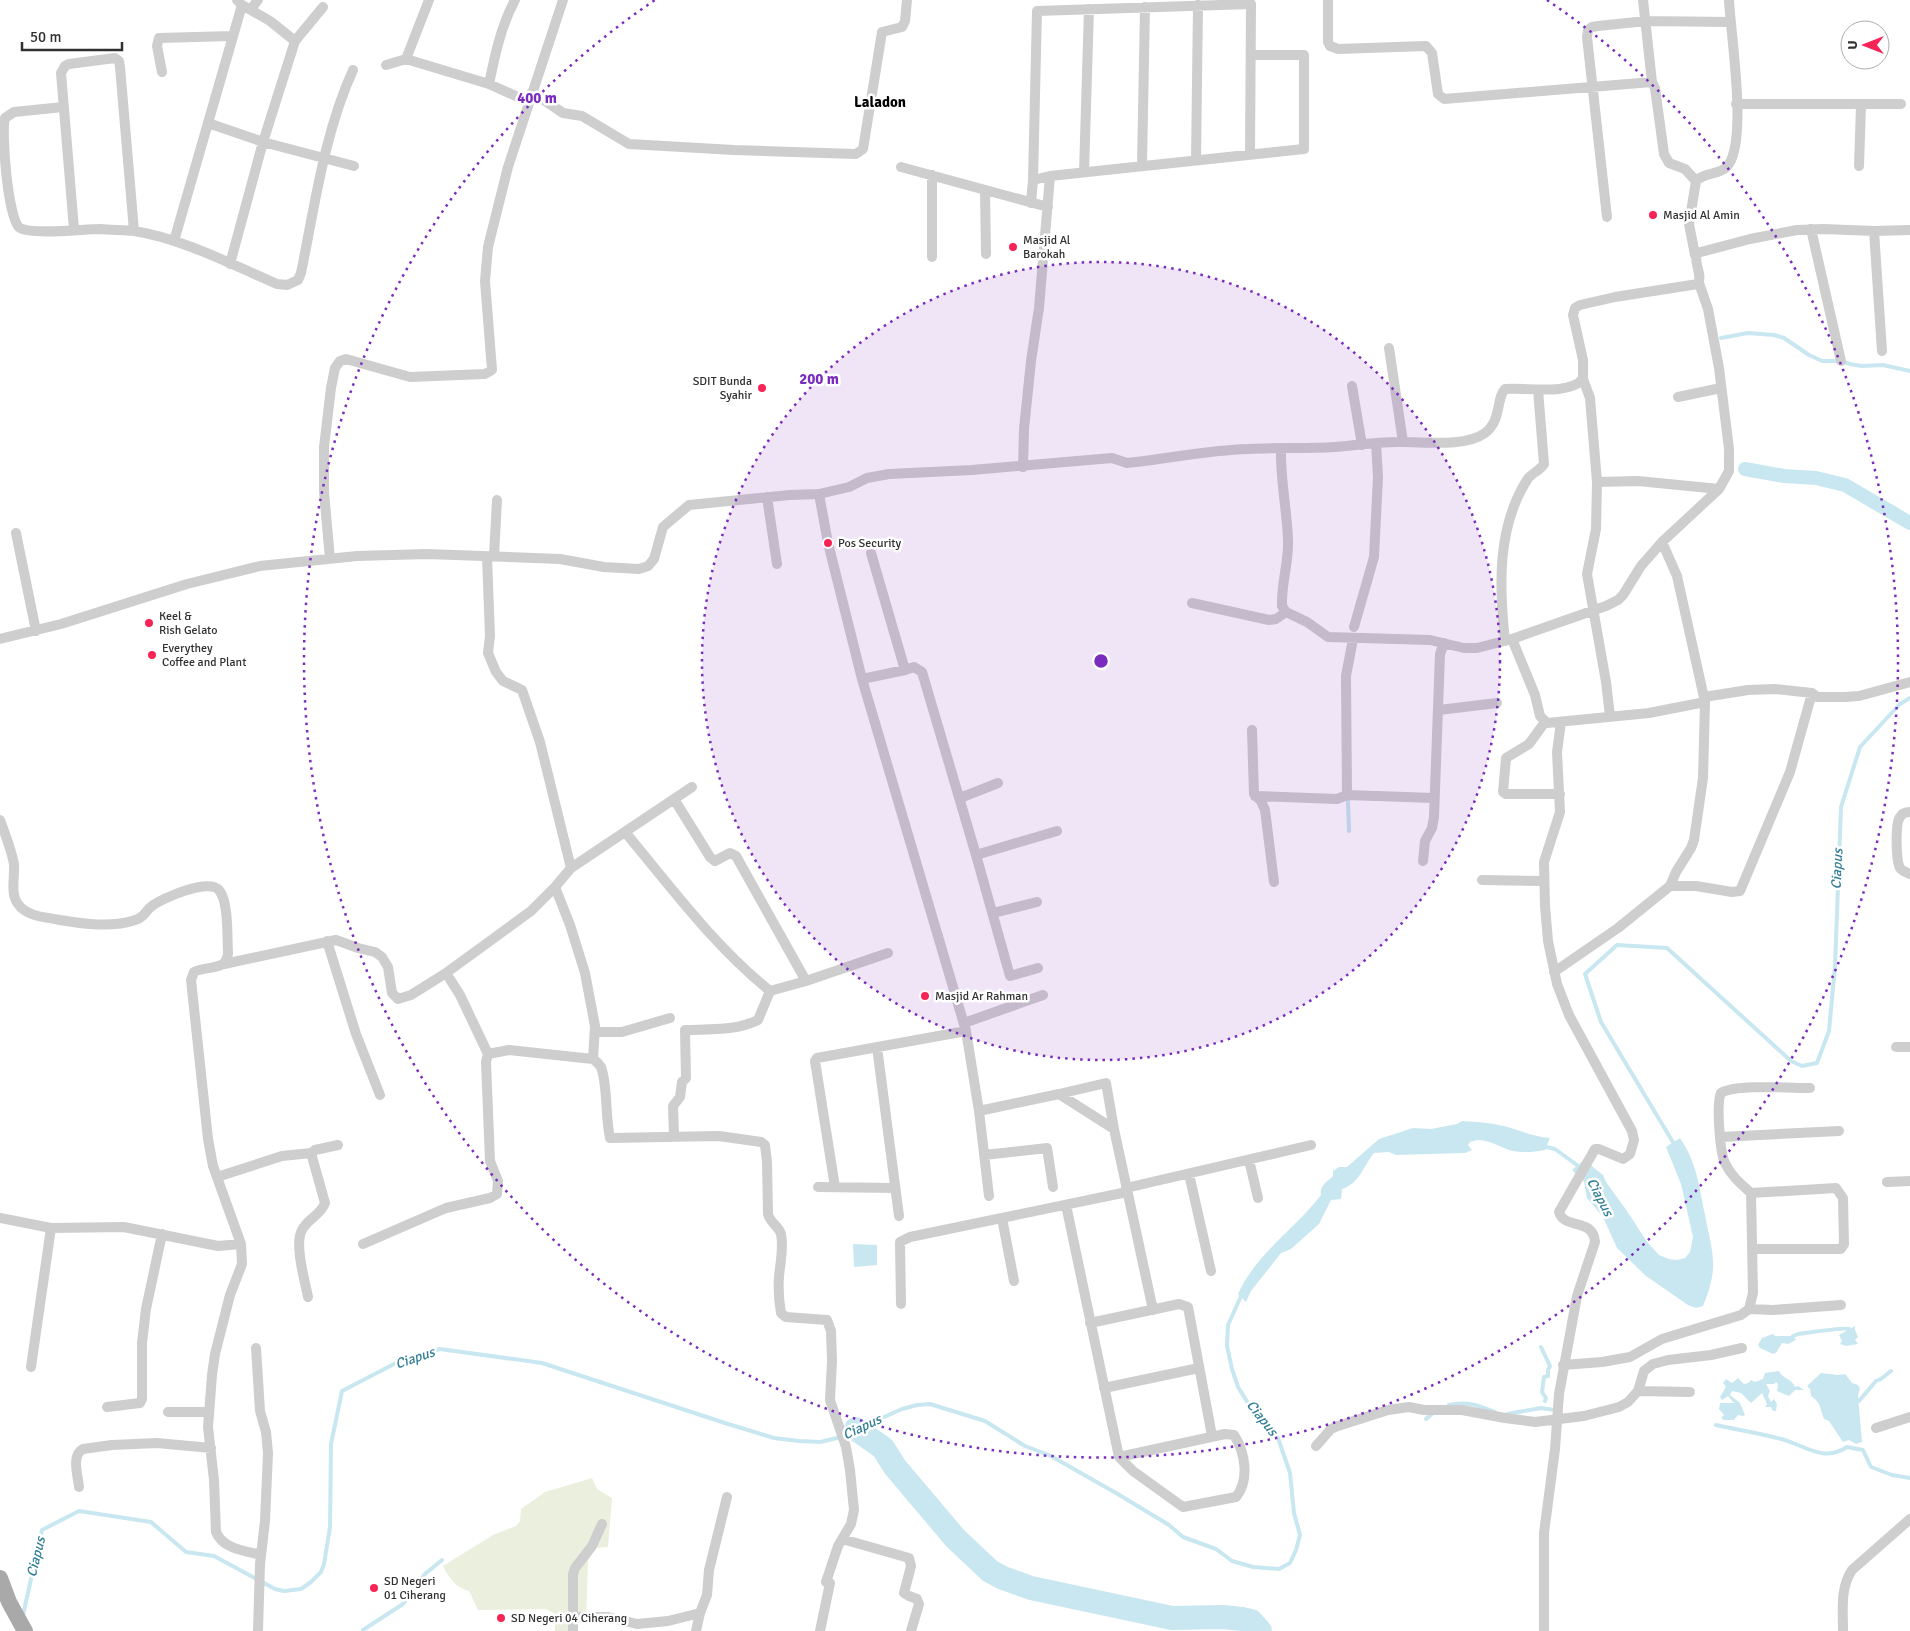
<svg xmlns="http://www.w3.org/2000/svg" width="1910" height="1631" font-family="Signika,sans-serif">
<rect width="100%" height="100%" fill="#fff"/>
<path fill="#eaefde" d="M 592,1478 L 597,1489 L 612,1498 L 608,1547 L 596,1548 L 588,1560 L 586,1621 L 577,1621 L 578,1631 L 555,1631 L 555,1614 L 546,1609 L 478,1610 L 469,1591 C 456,1588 449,1578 443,1566 L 493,1535 L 516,1526 L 520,1521 L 521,1509 L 545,1492 Z"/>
<path fill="#c9e7f0" d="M 1462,1121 C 1478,1122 1495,1123 1511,1128 C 1524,1132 1535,1137 1550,1138 L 1545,1150 C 1535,1152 1523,1153 1513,1151 C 1498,1147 1485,1136 1470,1142 L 1468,1145 L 1472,1150 L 1465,1153 L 1396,1155 L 1389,1152 L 1374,1153 C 1364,1165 1359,1184 1342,1189 L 1341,1199 L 1331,1200 L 1319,1224 L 1291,1249 L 1281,1253 L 1251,1291 L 1246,1302 L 1238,1294 C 1256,1254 1294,1230 1321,1195 C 1319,1186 1327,1182 1333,1176 L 1333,1171 L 1339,1167 L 1347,1167 L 1379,1139 L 1413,1128 L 1431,1129 L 1457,1124 Z
M 1680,1138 C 1697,1163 1699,1186 1705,1215 C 1708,1232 1714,1251 1713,1269 C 1712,1281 1708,1295 1703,1306 L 1696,1308 L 1688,1305 L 1646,1276 L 1617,1248 L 1603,1217 L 1587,1198 L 1584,1182 L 1572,1170 L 1584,1160 L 1603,1175 L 1606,1182 L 1627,1211 L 1647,1242 L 1659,1255 L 1669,1259 L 1677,1260 L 1685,1258 L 1690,1252 L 1693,1237 L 1681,1184 L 1666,1147 Z
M 853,1244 L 877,1245 L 877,1265 L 854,1267 Z
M 1855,1326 L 1855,1330 L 1858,1337 L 1855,1340 L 1858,1344 L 1846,1346 L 1840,1344 L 1842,1341 L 1839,1335 Z
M 1773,1334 L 1775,1336 L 1793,1336 L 1796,1340 L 1788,1344 L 1782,1343 L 1776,1353 L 1773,1354 L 1760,1348 L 1758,1345 L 1762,1338 Z
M 1779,1371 C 1783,1379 1792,1379 1795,1387 L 1798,1386 L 1804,1390 L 1795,1390 L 1789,1396 L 1777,1391 L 1778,1384 L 1776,1382 L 1774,1384 L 1766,1384 L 1770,1391 L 1768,1396 L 1771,1402 L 1774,1399 L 1777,1404 L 1776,1411 L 1773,1411 L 1771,1407 L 1765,1407 L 1767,1404 L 1762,1393 L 1751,1403 L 1741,1393 L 1732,1391 L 1730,1395 L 1740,1403 L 1745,1415 L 1743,1416 L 1738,1415 L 1734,1420 L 1724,1420 L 1721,1418 L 1724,1415 L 1719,1409 L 1720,1403 L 1734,1403 L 1728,1396 L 1722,1400 L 1720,1397 L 1726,1387 L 1723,1383 L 1726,1379 L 1732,1383 L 1738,1378 L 1744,1384 L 1748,1383 L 1751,1380 L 1755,1382 L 1763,1379 L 1765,1373 Z
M 1821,1373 L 1838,1375 L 1845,1374 L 1852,1383 L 1858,1385 L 1860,1388 L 1858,1396 L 1862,1442 L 1856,1444 L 1849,1440 L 1843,1442 L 1829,1421 L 1824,1419 C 1820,1409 1821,1402 1811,1396 L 1810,1389 L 1807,1386 Z"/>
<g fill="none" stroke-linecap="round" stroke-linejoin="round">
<path stroke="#c9e7f0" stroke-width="4" d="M 1721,338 L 1748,333 L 1774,335 L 1784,338 L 1809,355 L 1822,361 L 1841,361 L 1850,364 L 1862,366 L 1883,365 L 1910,371
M 1348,800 L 1349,831
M 1674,1144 L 1601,1022 L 1585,974 L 1617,945 L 1667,948 L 1791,1061 L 1802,1066 L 1817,1063 L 1829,1031 L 1835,966 L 1841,807 L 1860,747 L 1900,704 L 1910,698
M 1542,1146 L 1555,1149 L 1581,1168
M 1793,1336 L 1798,1334 C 1808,1333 1843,1327 1849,1329
M 1541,1347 L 1550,1366 L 1548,1370 L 1548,1376 L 1544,1377 L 1542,1392 L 1546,1398 L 1545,1401
M 1859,1401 L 1876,1381 L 1881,1379 L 1891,1371
M 1449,1405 C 1467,1401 1478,1405 1495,1412
M 1507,1414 L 1541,1408 L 1554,1410
M 1426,1419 L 1433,1413
M 1716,1425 C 1738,1430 1760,1433 1781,1439 C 1805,1445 1823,1463 1847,1447 L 1863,1450 L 1871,1467 L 1892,1475 L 1910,1478
M 23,1615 L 42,1530 L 79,1511 L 151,1522 L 186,1552 L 214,1556 L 275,1589 L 284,1591 L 301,1589 L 311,1582 L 321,1572 L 324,1564 L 330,1527 L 331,1444 L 342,1391 L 396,1363 L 440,1349 L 542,1363 L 728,1424 L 774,1438 L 799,1441 L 820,1442 L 837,1438 L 902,1409 L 917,1405 L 930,1404 L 985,1421 L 1025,1446 L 1051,1456 L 1116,1493 L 1169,1525 L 1183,1537 L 1216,1549 L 1232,1561 L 1253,1567 L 1279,1569 L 1290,1563 L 1296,1550 L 1300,1535 L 1294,1513 L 1290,1473 L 1278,1438 L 1263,1418 L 1251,1408 L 1238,1387 L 1232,1369 L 1227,1346 L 1228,1325 L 1242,1294
M 363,1630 L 403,1604 L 425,1574 L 442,1560"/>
<path stroke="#c9e7f0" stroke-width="14" d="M 1745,469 L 1784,476 L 1816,478 L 1845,485 L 1910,523"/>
<path stroke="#c9e7f0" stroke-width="24" d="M 856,1429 L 883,1448 L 895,1467 L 955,1538 L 990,1571 L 1003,1578 L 1031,1588 L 1172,1618 L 1223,1617 L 1242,1619 L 1251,1621 L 1260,1631"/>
<path stroke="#cecece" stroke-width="10" d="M 237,0 L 242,5 L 270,21 L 295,41
M 1328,0 L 1328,42 L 1330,46 L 1338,49 L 1426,46 L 1432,53 L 1438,94 L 1444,99 L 1652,82 L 1655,88 L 1664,154 L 1669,163 L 1685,169 L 1696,181
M 1643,0 L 1652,82
M 251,9 L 258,0
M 406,59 L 429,0
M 386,65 L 406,59 L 489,84 L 529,102
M 162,72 L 157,46 L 159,38 L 232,36
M 489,84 C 495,55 501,26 515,0
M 532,92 L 563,113 L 582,116 L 629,144 L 734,150 L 856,154 L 863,149 L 882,32 L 902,27 L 905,21 L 907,0
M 1736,104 L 1901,104
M 63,107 L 14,112 L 5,118 C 1,132 8,221 20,228 C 32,235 84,229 100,229 C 111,230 123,230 134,231 C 181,238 233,265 277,284 L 287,285 L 298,280 L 301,273 C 315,205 324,134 353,70
M 208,123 L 263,142 L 354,166
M 1196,160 L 1198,5
M 1142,165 L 1145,7
M 1859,166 L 1861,105
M 901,167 L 1048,207
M 1084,172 L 1089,9
M 932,175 L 932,257
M 1050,176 L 1304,149 L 1304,55 L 1251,55
M 985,190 L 986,254
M 1031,203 L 1033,180
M 1607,217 L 1587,37 L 1588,30 L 1592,27 L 1598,26 L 1646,21 L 1730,22
M 74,229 L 61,73 L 65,66 L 69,64 L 115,58 L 119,61 L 120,67 L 134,231
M 1811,229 L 1841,361
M 1874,231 L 1882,351
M 174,241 L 242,5
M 1695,255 L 1689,224 L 1696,181 C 1705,171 1721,176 1729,164 C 1747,136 1731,37 1729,0
M 230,264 L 263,142 L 295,41 L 323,7
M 1389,348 L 1403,442
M 1583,379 L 1590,398 L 1597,482 L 1596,529 L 1587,574 L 1606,682 L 1610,716
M 1352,386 L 1362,445
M 1678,397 L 1721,388
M 1281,448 C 1280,478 1287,510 1288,540 C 1289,562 1281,584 1282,606 L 1286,612 L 1307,622 L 1328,637 L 1430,640 L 1464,648 L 1477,648 L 1512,639 L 1606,606 L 1618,600 L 1623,595 L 1641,566 L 1662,542 L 1719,489 L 1729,471 L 1729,449 L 1719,368 L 1708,309 L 1699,283
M 1023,467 L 1024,429 L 1031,361 L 1039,308 L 1050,176 L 1033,180 L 1037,11 L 1251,4 L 1250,154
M 1597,482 L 1638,481 L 1719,489
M 819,494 L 828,543 L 862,679 L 966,1031 L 979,1111 L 1059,1094 L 1114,1129 L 1153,1310
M 767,497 L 777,564
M 16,533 L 36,631
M 871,553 L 905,670 L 914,667 L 922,672 L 976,855 L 1010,976 L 1038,968
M 494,556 L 497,500
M 487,557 L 490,636 L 488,653 L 496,672 L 503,681 L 522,690 L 540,742 L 571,868
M 330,559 L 324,492 L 324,447 L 331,388 L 335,368 L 340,361 L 346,359 L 410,377 L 485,374 L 492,370 L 485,281 L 488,247 L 508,167 L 563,0
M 1192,603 L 1269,620 L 1276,619 L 1286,612
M 1354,627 L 1374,557 L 1378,477 L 1376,443
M 0,639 L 61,624 L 187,584 L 260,566 L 357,556 L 427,554 L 560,559 L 604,567 L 639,569 L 648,566 L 654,559 L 663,527 L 689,505 L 790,495 L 819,494 L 849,487 L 867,478 L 889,474 L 972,470 L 1112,458 L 1127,463 C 1167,459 1207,450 1248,449 C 1277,447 1306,449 1335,447 C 1358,445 1381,441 1403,442 C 1426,442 1466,447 1485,433 C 1502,420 1496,398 1505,389 C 1526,387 1568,396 1583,379 L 1583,360 L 1573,315 L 1575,308 L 1580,305 L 1615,297 L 1698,284 C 1703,274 1693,263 1697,253 L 1750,239 L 1797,230 L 1824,229 L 1874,231 L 1910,230
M 1512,639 L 1535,695 L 1540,716 L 1547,723 L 1649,713 L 1705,702
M 1505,641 C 1499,587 1497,527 1527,480 C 1531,473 1540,471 1544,464 L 1538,390
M 862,679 L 905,670
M 1704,697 L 1748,690 L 1775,689 L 1812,693 L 1817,697 L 1845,697 L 1859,696 L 1910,682
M 1439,710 L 1497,703
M 1545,722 L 1529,744 L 1506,758 L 1503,792 L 1506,794 L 1560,794
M 1252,730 L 1254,794 L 1261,801 L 1265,810 L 1274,882
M 1347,795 L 1346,676 L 1353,639
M 1255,796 L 1337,799 L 1347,795 L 1434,798
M 960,798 L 998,783
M 674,799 L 710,857 L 715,861 L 730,853 L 736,856 L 806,981
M 1910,812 C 1906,812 1902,813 1900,817 C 1895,824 1896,861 1900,868 C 1902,871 1906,872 1910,874
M 0,820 C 5,834 11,848 14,864 C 15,876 10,894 18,904 C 27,917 46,917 60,920 C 84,924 112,928 135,920 C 144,918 145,911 152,906 C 162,898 209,878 219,890 C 229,902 227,938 228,953 C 227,972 206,965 194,972 L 191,980 L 208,1139 L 213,1166 L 241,1244 L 242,1264 L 230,1295 L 215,1354 L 212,1375 L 208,1427 L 214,1480 L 216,1532 C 223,1549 245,1551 261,1555
M 625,832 C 670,886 714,946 770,991 L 806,981 L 888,953
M 976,855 L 1057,831
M 1423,861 L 1425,841 L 1432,828 L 1434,817 L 1440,654 L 1444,643
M 1482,880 L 1543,881
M 1670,886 L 1696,886 L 1732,892 L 1740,891 L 1790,772 L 1812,693
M 993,913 L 1037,902
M 327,941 L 356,1034 L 380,1095
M 224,964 L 336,940 L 358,948 L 375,952 L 382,957 L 388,967 L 392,993 L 398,999 L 411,995 L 446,973 L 460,995 L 488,1054 L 486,1062 L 490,1161 L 498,1181 L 497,1194 L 490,1198 L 446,1208 L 363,1244
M 1554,972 L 1618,928 L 1670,886 L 1676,872 L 1691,848 L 1694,840 L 1703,778 L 1705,702 L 1677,576 L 1662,542
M 446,973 L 531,911 L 555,887 L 571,868 L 692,787
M 964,1023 L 1043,995
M 595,1032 L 622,1032 L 670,1018
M 877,1047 L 899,1216
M 1896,1047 L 1910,1047
M 488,1054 L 509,1050 L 593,1059 L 595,1026 L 585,973 L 570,925 L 555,887
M 593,1059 C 596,1061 599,1064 601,1067 C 608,1086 605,1116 610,1138 L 719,1136 L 761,1142 L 765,1145 L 767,1162 L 768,1214 C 770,1223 779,1226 781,1234 C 784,1249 780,1263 779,1277 C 778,1289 779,1301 781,1313 L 786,1317 L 827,1320 L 831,1331 L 832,1361 L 830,1400 L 846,1447 L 850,1470 L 854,1510 L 851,1524 L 838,1546 L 826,1582 L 830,1583 L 820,1631
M 1059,1094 L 1106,1083 L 1114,1129
M 979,1111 L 989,1196
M 674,1136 L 673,1106 L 680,1097 L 682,1082 L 686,1078 L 685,1030 C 710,1029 736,1031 758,1020 L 770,991
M 1721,1137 L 1839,1131
M 984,1155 L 1047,1148 L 1053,1187
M 1249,1160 L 1258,1198
M 1189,1174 L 1211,1271
M 217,1177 L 282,1156 L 311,1153
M 1887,1182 L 1910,1181
M 818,1187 L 895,1188
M 835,1187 L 815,1061 L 817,1058 L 966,1031
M 1126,1188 L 1311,1145
M 1066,1205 L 1119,1457 L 1133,1471 L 1183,1507 L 1236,1497 C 1250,1480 1245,1452 1234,1435 L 1225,1434 L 1119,1457
M 0,1218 L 51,1228
M 1002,1218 L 1014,1281
M 1753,1249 L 1841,1249 L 1844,1244 L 1843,1198 L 1836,1188 L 1751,1193 C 1741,1184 1731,1176 1725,1163 C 1720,1153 1716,1103 1721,1093 C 1736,1084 1790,1088 1810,1088
M 308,1297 C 305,1281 294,1244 302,1230 C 307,1219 321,1215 325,1203 L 311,1153 L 315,1150 L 338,1145
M 901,1304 L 900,1242 L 910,1237 L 1127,1192
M 1749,1309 L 1773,1310 L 1841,1305
M 1090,1323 L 1179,1304 L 1188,1307 L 1212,1436
M 256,1348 L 260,1411 L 266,1432 L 268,1453 L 265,1521 L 260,1564 L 258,1631
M 1563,1365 L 1602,1362 L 1630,1357 L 1662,1339 L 1741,1315 L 1749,1309 L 1753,1293 L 1751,1193
M 31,1367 L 51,1228 L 124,1227 L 218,1246 L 241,1244
M 1104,1388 L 1199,1368
M 1638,1391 L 1690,1392
M 107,1407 L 140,1403 L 142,1399 L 142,1343 L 146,1309 L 162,1234
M 168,1412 L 208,1412
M 1876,1428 L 1910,1417
M 1316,1446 L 1331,1429 L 1338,1426 L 1388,1410 L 1409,1407 L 1424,1410 L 1462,1410 L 1505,1418 L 1535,1422 L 1584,1416 L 1619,1407 L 1628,1402 L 1638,1391 L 1644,1371 L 1653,1364 L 1668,1360 L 1711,1355 L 1742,1348
M 79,1487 C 78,1476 71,1455 83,1449 L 112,1445 L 157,1443 L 211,1448
M 842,1539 L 909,1558 L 911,1566 L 904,1593 L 909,1596 L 917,1599 L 919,1604 L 911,1631
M 572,1617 L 608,1617 L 637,1624 L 668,1621 L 700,1613
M 573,1631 L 573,1574 L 575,1568 L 592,1546 L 602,1524
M 696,1631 L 700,1613 L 707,1595 L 709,1570 L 727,1497
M 1544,1631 L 1544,1533 L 1555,1449 L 1559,1394 L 1577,1296 L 1595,1242 C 1593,1217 1564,1230 1559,1212 L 1595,1149 L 1599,1149 L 1623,1159 L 1630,1154 L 1634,1140 L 1632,1131 L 1569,1015 L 1557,984 L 1548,941 L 1545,906 L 1544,862 L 1560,812 L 1557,752 L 1561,722
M 1843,1631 C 1843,1610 1840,1588 1852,1570 L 1910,1519"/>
<path stroke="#a9a9a9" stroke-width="16" d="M 0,1578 L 9,1602 L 25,1631"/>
</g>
<circle cx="1101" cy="661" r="399" fill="#7b2cbf" fill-opacity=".12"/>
<g fill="none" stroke="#7b2cbf" stroke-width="2.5" stroke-dasharray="2.5 5">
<circle cx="1101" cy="661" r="399"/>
<path d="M1547 0A797 797 0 1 1 655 0"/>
</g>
<g fill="#f72456" stroke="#fff" stroke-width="2">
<circle cx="1653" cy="215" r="5"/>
<circle cx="1013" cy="247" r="5"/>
<circle cx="762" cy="388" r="5"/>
<circle cx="828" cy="543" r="5"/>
<circle cx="149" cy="623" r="5"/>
<circle cx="152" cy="655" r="5"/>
<circle cx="925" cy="996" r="5"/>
<circle cx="374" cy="1588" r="5"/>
<circle cx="501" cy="1618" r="5"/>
</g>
<g text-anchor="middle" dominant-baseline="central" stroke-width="5" stroke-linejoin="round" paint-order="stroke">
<g font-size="12" fill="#313131" stroke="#fff" text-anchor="start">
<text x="1663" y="215">Masjid Al Amin</text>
<text x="1023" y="240">Masjid Al<tspan x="1023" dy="14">Barokah</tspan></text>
<text x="752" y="381" text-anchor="end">SDIT Bunda<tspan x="752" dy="14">Syahir</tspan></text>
<text x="838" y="543">Pos Security</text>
<text x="159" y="616">Keel &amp;<tspan x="159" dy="14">Rish Gelato</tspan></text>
<text x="162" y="648">Everythey<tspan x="162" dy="14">Coffee and Plant</tspan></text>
<text x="935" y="996">Masjid Ar Rahman</text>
<text x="384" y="1581">SD Negeri<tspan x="384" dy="14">01 Ciherang</tspan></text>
<text x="511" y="1618">SD Negeri 04 Ciherang</text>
</g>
<g font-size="14" font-style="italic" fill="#337f96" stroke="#fff">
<text transform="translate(1837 869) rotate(-87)">Ciapus</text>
<text transform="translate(1600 1197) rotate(63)">Ciapus</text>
<text transform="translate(415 1358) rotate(-19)">Ciapus</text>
<text transform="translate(1262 1418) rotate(52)">Ciapus</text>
<text transform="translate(862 1427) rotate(-25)">Ciapus</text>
<text transform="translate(36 1557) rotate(-76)">Ciapus</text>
</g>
<g font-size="15" font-weight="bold" fill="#000" stroke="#fff">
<text x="880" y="102">Laladon</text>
</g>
</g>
<circle cx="1101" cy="661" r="8" fill="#7b2cbf" stroke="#fff" stroke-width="2.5"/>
<g font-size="15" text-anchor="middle" font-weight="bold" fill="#7b2cbf" stroke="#fff" stroke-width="5" stroke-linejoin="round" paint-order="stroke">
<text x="537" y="103">400 m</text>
<text x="819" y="384">200 m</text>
</g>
<g transform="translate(1865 45) rotate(270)"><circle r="24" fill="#ffffff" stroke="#adadad"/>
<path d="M0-4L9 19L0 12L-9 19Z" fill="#f72456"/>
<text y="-8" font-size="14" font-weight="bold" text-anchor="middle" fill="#313131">U</text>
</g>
<path d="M22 42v8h100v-8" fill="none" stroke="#313131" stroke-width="2.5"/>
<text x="30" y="42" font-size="15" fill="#313131" stroke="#ffffff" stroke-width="4" paint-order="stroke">50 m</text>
</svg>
